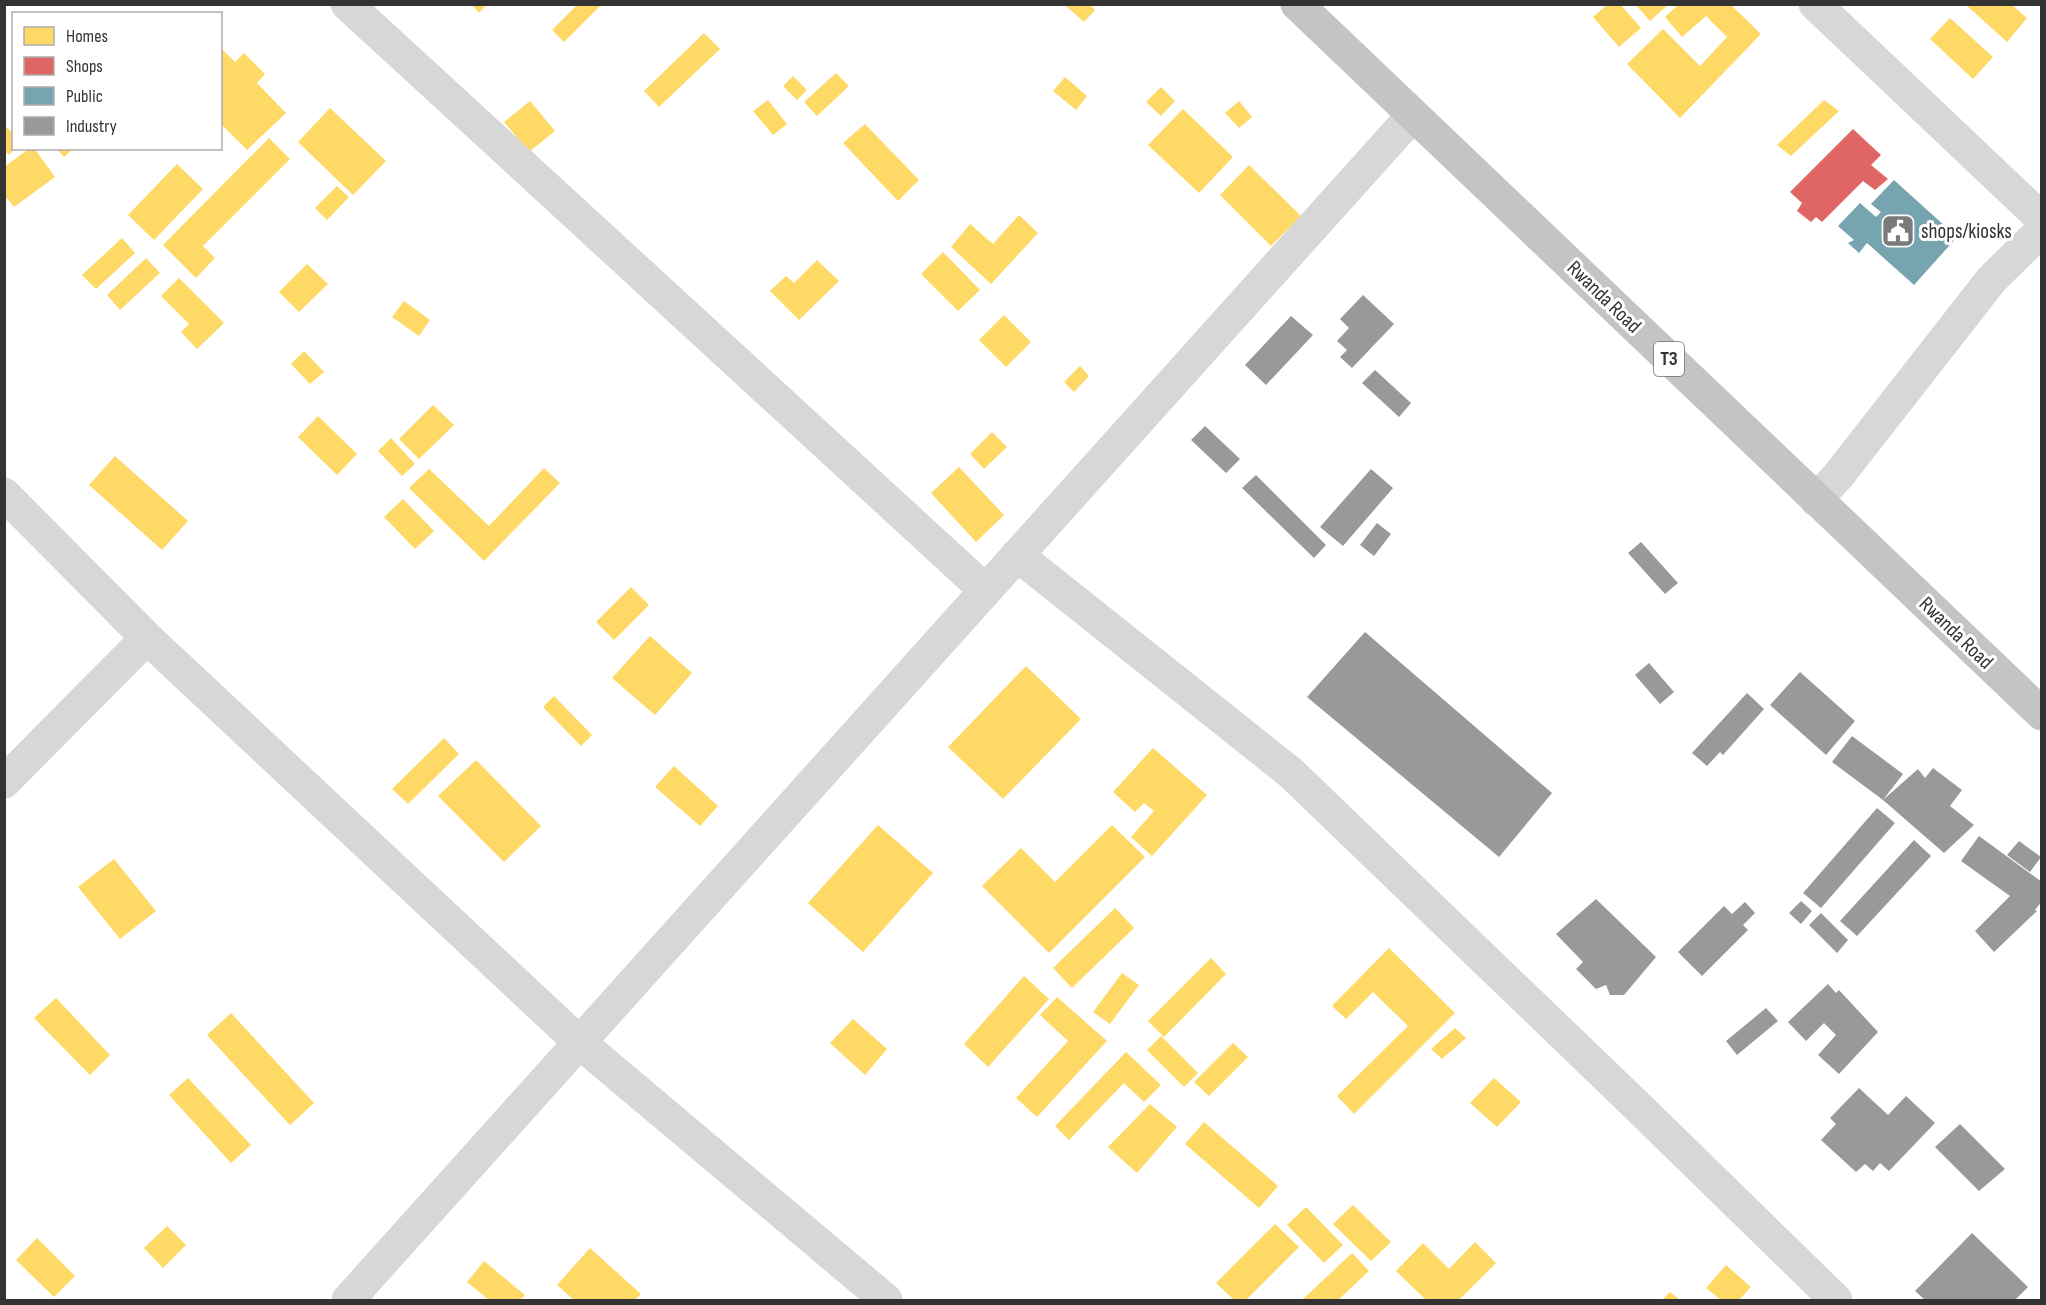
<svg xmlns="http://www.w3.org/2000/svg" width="2046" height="1305" font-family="'Sofia Sans Condensed',sans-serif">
<rect width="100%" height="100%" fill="#fff"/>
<path fill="#ffd966" d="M 471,4 L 487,4 L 479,13 Z
M 578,4 L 602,4 L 564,42 L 552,30 Z
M 1067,4 L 1089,4 L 1095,10 L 1084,22 L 1066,6 Z
M 1608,4 L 1620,4 L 1641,28 L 1619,47 L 1593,17 Z
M 1635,4 L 1669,4 L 1650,21 Z
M 1679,4 L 1730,4 L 1761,34 L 1680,118 L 1627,64 L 1663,29 L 1700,66 L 1727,37 L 1706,16 L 1682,37 L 1665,17 Z
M 1965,4 L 2011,4 L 2027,18 L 2007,42 Z
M 1950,18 L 1993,57 L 1973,79 L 1930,39 Z
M 704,33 L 720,49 L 659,107 L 644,91 Z
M 220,47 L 235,62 L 244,53 L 265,74 L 257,83 L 286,113 L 247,150 L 220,123 Z
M 836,73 L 849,86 L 817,116 L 804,102 Z
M 793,76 L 807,90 L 797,100 L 783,86 Z
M 1065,77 L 1087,96 L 1076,110 L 1053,91 Z
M 1161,87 L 1175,101 L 1161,116 L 1146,102 Z
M 768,100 L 787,124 L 773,135 L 753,111 Z
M 1824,100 L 1839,111 L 1791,156 L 1777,145 Z
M 530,101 L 555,131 L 529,152 L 504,122 Z
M 1239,101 L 1252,117 L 1239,128 L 1225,113 Z
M 330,108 L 386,161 L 353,195 L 298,142 Z
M 1183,109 L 1233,157 L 1199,193 L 1148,145 Z
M 865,124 L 919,180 L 898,201 L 843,143 Z
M 4,125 L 14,134 L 14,150 L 9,155 L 4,150 Z
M 269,138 L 290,159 L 203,246 L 215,258 L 196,278 L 163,245 Z
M 30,148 L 34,148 L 55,177 L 14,207 L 4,195 L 4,167 Z
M 56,148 L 74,148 L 64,157 Z
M 177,164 L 203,189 L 154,240 L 128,215 Z
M 1249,165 L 1301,216 L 1271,246 L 1220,195 Z
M 337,186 L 349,197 L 327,220 L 315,208 Z
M 1019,215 L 1038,233 L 991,284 L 951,247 L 970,224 L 993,244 Z
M 122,238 L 135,253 L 96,289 L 82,275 Z
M 943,252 L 980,290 L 958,311 L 921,274 Z
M 146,258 L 160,273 L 120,310 L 107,295 Z
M 817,260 L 839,281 L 799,320 L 770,291 L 786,276 L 794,283 Z
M 307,264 L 328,284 L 299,312 L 279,292 Z
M 179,278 L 224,323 L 197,349 L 181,332 L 189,324 L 161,296 Z
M 404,301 L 430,320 L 419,336 L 392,317 Z
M 1004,315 L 1031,342 L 1006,367 L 979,340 Z
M 304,351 L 324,372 L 310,384 L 291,364 Z
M 1080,366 L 1089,376 L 1074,392 L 1064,382 Z
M 433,405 L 454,425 L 419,459 L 399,439 Z
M 318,416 L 357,454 L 337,475 L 298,437 Z
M 992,432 L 1007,447 L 984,469 L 970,454 Z
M 391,438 L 415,464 L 402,476 L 378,451 Z
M 115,456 L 188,521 L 162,550 L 89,485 Z
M 959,467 L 1004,515 L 976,542 L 931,493 Z
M 544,468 L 560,483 L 484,561 L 409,488 L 429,469 L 489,526 Z
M 403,499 L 434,531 L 415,549 L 384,517 Z
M 631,587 L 649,605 L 614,640 L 596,622 Z
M 650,636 L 692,673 L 655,715 L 612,678 Z
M 1026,666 L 1081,719 L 1003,799 L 948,747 Z
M 554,696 L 592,735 L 581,746 L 543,707 Z
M 444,738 L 459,754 L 408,804 L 392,789 Z
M 1153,748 L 1207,795 L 1152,856 L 1131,837 L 1154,811 L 1144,803 L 1135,812 L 1113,792 Z
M 476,760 L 541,826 L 504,862 L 438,796 Z
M 674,766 L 718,806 L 700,826 L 655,787 Z
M 878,825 L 933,873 L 863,952 L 808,903 Z
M 1112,825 L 1145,857 L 1049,953 L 982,886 L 1021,848 L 1055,882 Z
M 114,859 L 156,911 L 120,939 L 78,887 Z
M 1115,908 L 1134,928 L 1072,988 L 1053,968 Z
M 1389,948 L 1455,1013 L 1354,1114 L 1337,1096 L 1408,1026 L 1373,992 L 1346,1019 L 1332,1006 Z
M 1211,958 L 1226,974 L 1164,1037 L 1148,1021 Z
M 1122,973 L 1139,985 L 1110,1024 L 1093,1012 Z
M 1024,976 L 1049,999 L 988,1067 L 964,1044 Z
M 1057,997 L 1107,1041 L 1037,1117 L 1016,1098 L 1068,1041 L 1040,1015 Z
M 56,998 L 110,1055 L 90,1075 L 34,1018 Z
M 231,1013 L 314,1103 L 290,1125 L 207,1035 Z
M 853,1019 L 887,1049 L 865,1075 L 830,1043 Z
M 1455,1028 L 1466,1038 L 1442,1059 L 1431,1049 Z
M 1161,1036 L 1198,1073 L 1184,1087 L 1147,1050 Z
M 1233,1043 L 1248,1057 L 1209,1096 L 1194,1082 Z
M 1126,1052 L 1161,1085 L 1144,1102 L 1124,1083 L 1069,1140 L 1055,1126 Z
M 188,1078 L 251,1145 L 231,1163 L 169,1095 Z
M 1494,1078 L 1521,1102 L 1497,1127 L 1470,1103 Z
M 1150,1104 L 1177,1127 L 1137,1173 L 1108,1147 Z
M 1204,1122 L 1278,1186 L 1259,1208 L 1185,1144 Z
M 1353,1205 L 1391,1242 L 1371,1261 L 1333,1224 Z
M 1306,1207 L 1343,1245 L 1324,1263 L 1287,1225 Z
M 1275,1224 L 1299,1247 L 1246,1300 L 1234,1300 L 1216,1283 Z
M 167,1226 L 186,1245 L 163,1268 L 144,1248 Z
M 37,1238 L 75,1276 L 54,1297 L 16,1260 Z
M 1475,1242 L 1496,1263 L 1459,1300 L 1426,1300 L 1396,1271 L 1423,1243 L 1449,1269 Z
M 590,1248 L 641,1294 L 635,1300 L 574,1300 L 557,1285 Z
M 1352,1253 L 1369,1271 L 1338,1300 L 1302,1300 Z
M 484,1261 L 525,1295 L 520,1300 L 489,1300 L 467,1282 Z
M 1726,1265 L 1751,1287 L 1739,1300 L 1721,1300 L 1706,1288 Z
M 1670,1292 L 1680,1300 L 1662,1300 Z"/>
<path fill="#e06666" d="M 1853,129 L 1881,155 L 1871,165 L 1888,179 L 1875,190 L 1863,181 L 1822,222 L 1816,217 L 1811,222 L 1797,211 L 1802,203 L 1790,192 Z"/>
<path fill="#76a5af" d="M 1894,180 L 1957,237 L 1914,285 L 1867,243 L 1859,253 L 1848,243 L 1854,240 L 1838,226 L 1860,203 L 1876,217 L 1881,212 L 1871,204 Z"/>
<path fill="#999" d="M 1363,295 L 1394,324 L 1352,368 L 1340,357 L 1347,350 L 1337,341 L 1349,328 L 1340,319 Z
M 1291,316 L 1313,335 L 1266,385 L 1245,365 Z
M 1375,370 L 1411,403 L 1399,417 L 1362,383 Z
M 1205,426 L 1240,459 L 1226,473 L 1191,440 Z
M 1371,469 L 1393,488 L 1343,546 L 1320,527 Z
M 1256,475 L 1326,545 L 1314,558 L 1242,488 Z
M 1377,523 L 1391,534 L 1374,556 L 1360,545 Z
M 1641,542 L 1678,583 L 1665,594 L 1628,553 Z
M 1365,632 L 1552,793 L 1499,857 L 1307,697 Z
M 1649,663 L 1674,692 L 1660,704 L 1635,675 Z
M 1800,672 L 1855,721 L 1826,755 L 1770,705 Z
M 1747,693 L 1764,709 L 1723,755 L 1720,752 L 1707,766 L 1692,753 Z
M 1852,736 L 1903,774 L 1883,800 L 1832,762 Z
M 1933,768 L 1962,790 L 1950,806 L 1974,825 L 1944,853 L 1883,800 L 1918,769 L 1925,778 Z
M 1877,808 L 1895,823 L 1821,908 L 1803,893 Z
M 1979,836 L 2042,882 L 2042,901 L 2035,910 L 2037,911 L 1994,952 L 1975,931 L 2010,896 L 1961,861 Z
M 1914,840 L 1931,856 L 1857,936 L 1840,921 Z
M 2019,841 L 2041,857 L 2030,872 L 2007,855 Z
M 1596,899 L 1656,957 L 1624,995 L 1610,995 L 1606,985 L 1596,989 L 1576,969 L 1583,962 L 1556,934 Z
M 1801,901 L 1812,911 L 1801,924 L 1789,913 Z
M 1745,902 L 1755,913 L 1743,925 L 1748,930 L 1702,976 L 1678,952 L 1724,906 L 1732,914 Z
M 1821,913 L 1848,940 L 1837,953 L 1809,925 Z
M 1828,984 L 1836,993 L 1839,990 L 1878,1032 L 1839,1074 L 1818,1055 L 1836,1035 L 1824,1023 L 1806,1041 L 1788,1022 Z
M 1766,1008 L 1778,1021 L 1737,1055 L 1726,1041 Z
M 1859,1088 L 1888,1115 L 1906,1096 L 1935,1123 L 1889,1171 L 1880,1163 L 1873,1171 L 1865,1164 L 1856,1172 L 1821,1140 L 1836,1124 L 1830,1118 Z
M 1960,1124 L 2005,1169 L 1979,1191 L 1935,1147 Z
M 1972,1233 L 2028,1287 L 2015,1300 L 1925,1300 L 1915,1291 Z"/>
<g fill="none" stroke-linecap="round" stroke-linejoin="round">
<path stroke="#d7d7d7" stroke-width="33" d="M 347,4 L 985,590
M 1815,4 L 2042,219
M 4,494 L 147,638 L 579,1042 L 886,1300
M 1816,500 L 1838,476 L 1992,279 L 2042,230
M 1017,555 L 1291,773 L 1634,1103 L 1836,1300
M 4,782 L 147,638
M 348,1300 L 1413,115"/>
<path stroke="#c4c4c4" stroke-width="33" d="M 1297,4 L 2042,714"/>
</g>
<defs>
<g id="civic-square" transform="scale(1.725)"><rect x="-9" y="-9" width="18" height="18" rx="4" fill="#7a7a7a" stroke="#fff"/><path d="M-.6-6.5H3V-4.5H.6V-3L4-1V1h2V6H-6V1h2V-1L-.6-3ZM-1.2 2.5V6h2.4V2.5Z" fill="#fff"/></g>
</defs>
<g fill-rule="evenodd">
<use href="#civic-square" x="1898" y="231"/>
</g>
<g text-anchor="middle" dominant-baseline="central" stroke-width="6" stroke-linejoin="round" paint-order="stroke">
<rect fill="#fff" stroke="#707070" stroke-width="1.5" x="1654" y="342" width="30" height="34" rx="4.5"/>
<g font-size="20" font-weight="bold" fill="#333">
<text x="1669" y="359">T3</text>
</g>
<g font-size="21" fill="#333" stroke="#fff" text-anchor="start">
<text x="1921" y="231">shops/kiosks</text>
</g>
<g font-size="21" fill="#333" stroke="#fff">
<text transform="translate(1604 297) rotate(44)">Rwanda Road</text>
<text transform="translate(1956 633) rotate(44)">Rwanda Road</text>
</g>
</g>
<rect width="2046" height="1305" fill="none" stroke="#333333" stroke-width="12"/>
<rect x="12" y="12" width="210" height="138" fill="#ffffff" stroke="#adadad" stroke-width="1.5"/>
<rect x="24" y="27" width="30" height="18" fill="#ffd966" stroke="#adadad" stroke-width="1.5"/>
<text x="66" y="42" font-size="18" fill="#333333">Homes</text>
<rect x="24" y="57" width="30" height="18" fill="#e06666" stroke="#adadad" stroke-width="1.5"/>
<text x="66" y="72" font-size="18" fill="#333333">Shops</text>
<rect x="24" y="87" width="30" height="18" fill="#76a5af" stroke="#adadad" stroke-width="1.5"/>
<text x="66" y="102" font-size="18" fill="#333333">Public</text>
<rect x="24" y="117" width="30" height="18" fill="#999999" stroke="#adadad" stroke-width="1.5"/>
<text x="66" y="132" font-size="18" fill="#333333">Industry</text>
</svg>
